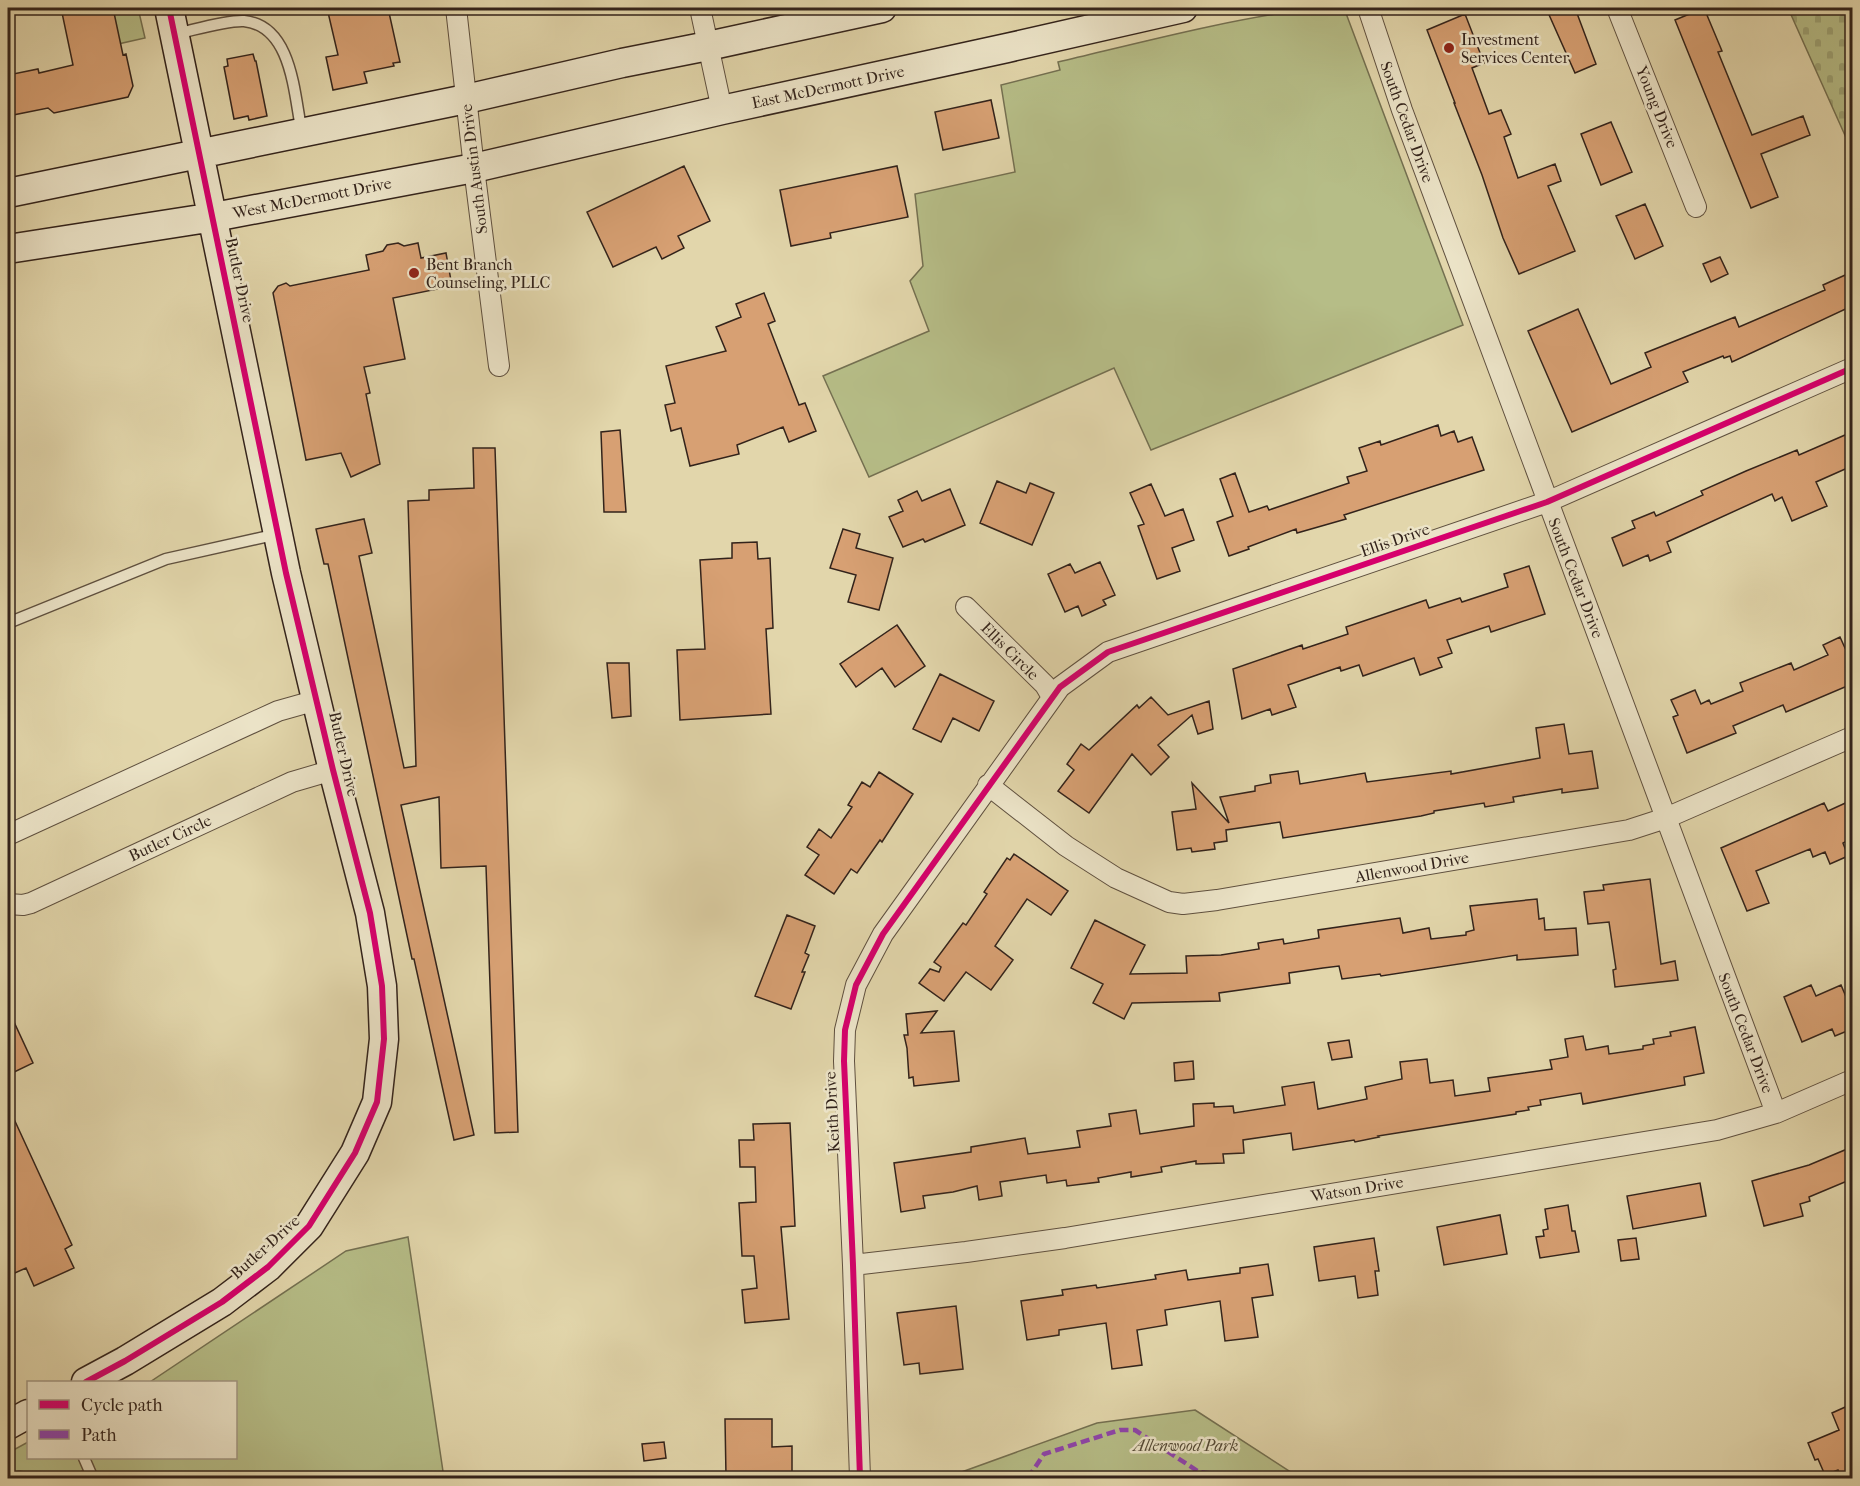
<svg xmlns="http://www.w3.org/2000/svg" width="1860" height="1486" font-family="'IM FELL French Canon',serif">
<defs>
<pattern id="cemetery-stones" width="16" height="16" patternUnits="userSpaceOnUse" patternTransform="scale(1.5)"><rect width="16" height="16" fill="#b6bd87"/><path d="M2 7V4a2 2 0 0 1 4 0v3zM10 15v-3a2 2 0 0 1 4 0v3z" fill="#9da274"/></pattern>
</defs>
<rect width="100%" height="100%" fill="#e2d6ab"/>
<filter id="stains"><feTurbulence type="fractalNoise" baseFrequency=".00333" numOctaves="4"/><feColorMatrix values="0 0 0 0 .2 0 0 0 0 .09 0 0 0 0 .02 0 0 0 .5 -.17"/></filter>
<radialGradient id="worn" r=".72"><stop offset=".6" stop-color="#630" stop-opacity="0"/><stop offset="1" stop-color="#630" stop-opacity=".3"/></radialGradient>
<path fill="#b6bd87" stroke="#747051" stroke-width="1.5" d="M 110,8 L 138,8 L 145,38 L 118,44 Z
M 1316,8 L 1344,8 L 1463,325 L 1151,450 L 1114,368 L 869,477 L 823,376 L 929,331 L 910,281 L 923,266 L 915,194 L 1015,172 L 1001,85 L 1060,70 L 1058,62 C 1143,42 1229,19 1316,8 Z
M 408,1237 L 444,1478 L 8,1478 L 8,1453 L 28,1442 L 28,1458 L 236,1458 L 236,1382 L 150,1382 L 346,1251 Z
M 1195,1410 L 1300,1478 L 945,1478 L 1097,1423 Z"/>
<path fill="url(#cemetery-stones)" stroke="#747051" stroke-width="1.5" d="M 1788,8 L 1852,8 L 1852,151 Z"/>
<path fill="#d7a073" stroke="#33231b" stroke-width="1.5" d="M 61,8 L 113,8 L 123,55 L 126,54 L 133,86 L 128,97 L 54,113 L 48,108 L 8,116 L 8,75 L 38,69 L 39,73 L 73,65 Z
M 327,8 L 388,8 L 400,62 L 393,63 L 394,66 L 364,72 L 367,83 L 333,90 L 326,57 L 338,55 Z
M 1546,8 L 1575,8 L 1596,64 L 1575,73 Z
M 1704,8 L 1722,51 L 1718,52 L 1752,135 L 1803,116 L 1810,135 L 1761,154 L 1778,197 L 1751,208 L 1675,20 Z
M 1465,14 L 1484,63 L 1472,68 L 1489,114 L 1501,110 L 1511,134 L 1504,137 L 1518,178 L 1555,164 L 1561,181 L 1548,186 L 1575,251 L 1519,274 L 1503,238 L 1482,175 L 1454,103 L 1455,103 L 1427,30 Z
M 253,54 L 255,61 L 256,61 L 267,116 L 249,120 L 248,116 L 234,119 L 224,67 L 228,66 L 227,59 Z
M 991,100 L 999,138 L 943,150 L 935,112 Z
M 1611,122 L 1632,172 L 1601,185 L 1581,134 Z
M 684,166 L 710,221 L 678,236 L 684,248 L 662,259 L 656,247 L 613,267 L 587,212 Z
M 897,166 L 908,217 L 830,233 L 831,238 L 791,246 L 780,190 Z
M 1645,204 L 1663,246 L 1635,259 L 1616,216 Z
M 398,243 L 404,246 L 418,243 L 421,258 L 446,253 L 452,286 L 393,298 L 405,359 L 364,367 L 370,393 L 366,394 L 380,464 L 351,477 L 341,453 L 306,460 L 273,293 L 278,286 L 286,283 L 290,286 L 369,270 L 366,255 L 383,251 L 387,245 Z
M 1720,257 L 1728,274 L 1711,282 L 1703,264 Z
M 1852,272 L 1852,306 L 1732,362 L 1730,356 L 1724,358 L 1723,356 L 1683,372 L 1688,382 L 1572,432 L 1528,331 L 1578,309 L 1611,384 L 1651,367 L 1645,353 L 1735,317 L 1739,327 L 1825,290 L 1823,285 Z
M 764,293 L 775,321 L 768,324 L 799,405 L 805,403 L 816,431 L 789,442 L 783,427 L 737,445 L 739,454 L 690,466 L 681,428 L 671,431 L 665,405 L 675,403 L 666,366 L 726,351 L 716,327 L 741,317 L 736,304 Z
M 1438,425 L 1441,436 L 1454,431 L 1458,442 L 1472,437 L 1484,470 L 1344,515 L 1346,519 L 1297,533 L 1296,529 L 1248,547 L 1249,549 L 1229,556 L 1217,522 L 1233,516 L 1220,479 L 1235,473 L 1249,512 L 1267,506 L 1269,510 L 1349,483 L 1347,477 L 1367,471 L 1359,448 L 1380,441 L 1381,445 Z
M 620,430 L 626,512 L 604,512 L 601,432 Z
M 1852,432 L 1852,466 L 1816,482 L 1827,506 L 1792,521 L 1782,497 L 1775,501 L 1772,494 L 1667,542 L 1671,552 L 1650,561 L 1648,555 L 1623,566 L 1612,538 L 1635,528 L 1632,521 L 1654,512 L 1656,516 L 1703,495 L 1701,491 L 1746,471 L 1797,450 L 1799,455 Z
M 473,448 L 495,448 L 518,1132 L 495,1133 L 486,866 L 441,868 L 439,797 L 401,805 L 474,1135 L 454,1140 L 414,959 L 412,959 L 328,564 L 324,564 L 316,529 L 364,519 L 372,553 L 359,556 L 404,768 L 416,766 L 408,501 L 429,500 L 429,490 L 474,488 Z
M 997,481 L 1026,493 L 1030,483 L 1054,493 L 1032,545 L 980,523 Z
M 1151,484 L 1165,516 L 1183,509 L 1194,540 L 1172,548 L 1180,571 L 1157,579 L 1138,526 L 1144,524 L 1130,493 Z
M 950,489 L 965,525 L 925,542 L 923,539 L 903,547 L 889,517 L 903,511 L 898,500 L 917,491 L 922,501 Z
M 843,529 L 860,534 L 856,548 L 893,558 L 879,610 L 848,602 L 856,575 L 830,568 Z
M 757,542 L 758,559 L 770,558 L 773,628 L 766,629 L 771,714 L 680,720 L 677,650 L 705,649 L 700,560 L 732,558 L 732,543 Z
M 1100,562 L 1115,595 L 1103,600 L 1106,605 L 1082,616 L 1078,606 L 1065,612 L 1048,574 L 1070,564 L 1075,573 Z
M 1529,566 L 1545,614 L 1491,632 L 1489,626 L 1447,640 L 1452,653 L 1438,658 L 1442,667 L 1420,675 L 1414,658 L 1363,676 L 1359,665 L 1341,671 L 1340,667 L 1288,685 L 1296,707 L 1272,715 L 1270,709 L 1242,719 L 1233,669 L 1302,645 L 1303,649 L 1348,634 L 1346,627 L 1426,600 L 1429,608 L 1460,598 L 1462,602 L 1508,587 L 1504,574 Z
M 897,625 L 925,666 L 895,687 L 882,668 L 856,687 L 840,664 Z
M 1840,637 L 1845,648 L 1852,645 L 1852,684 L 1786,712 L 1783,705 L 1733,726 L 1736,733 L 1687,753 L 1673,717 L 1678,715 L 1671,700 L 1695,690 L 1701,704 L 1709,700 L 1711,704 L 1743,691 L 1740,683 L 1791,663 L 1794,670 L 1828,655 L 1823,645 Z
M 607,663 L 629,663 L 631,716 L 612,718 Z
M 940,674 L 994,701 L 979,731 L 953,718 L 941,742 L 913,729 Z
M 1151,697 L 1168,715 L 1209,701 L 1213,729 L 1198,734 L 1192,715 L 1158,745 L 1169,757 L 1151,775 L 1132,754 L 1089,813 L 1058,791 L 1074,770 L 1067,764 L 1081,744 L 1089,750 L 1137,705 L 1139,708 Z
M 1564,724 L 1569,754 L 1592,751 L 1598,788 L 1562,793 L 1562,789 L 1513,797 L 1514,802 L 1485,807 L 1484,803 L 1434,811 L 1434,813 L 1421,816 L 1283,838 L 1280,822 L 1226,830 L 1227,841 L 1214,843 L 1215,849 L 1192,852 L 1191,848 L 1177,850 L 1172,812 L 1196,809 L 1192,783 L 1229,823 L 1220,797 L 1255,791 L 1255,786 L 1271,783 L 1270,775 L 1298,771 L 1300,784 L 1365,773 L 1367,782 L 1451,771 L 1451,774 L 1540,758 L 1536,728 Z
M 879,772 L 913,794 L 882,842 L 880,840 L 857,873 L 851,869 L 834,894 L 805,875 L 819,855 L 807,847 L 819,829 L 831,838 L 852,807 L 848,805 L 862,782 L 870,787 Z
M 1852,800 L 1852,838 L 1843,843 L 1848,856 L 1830,864 L 1825,852 L 1813,857 L 1810,849 L 1756,871 L 1769,903 L 1747,911 L 1721,848 L 1824,803 L 1828,811 Z
M 1014,854 L 1068,891 L 1051,915 L 1027,899 L 995,946 L 1013,960 L 991,990 L 966,972 L 944,1001 L 919,983 L 930,969 L 939,972 L 941,967 L 934,962 L 963,923 L 966,925 L 987,894 L 984,892 L 1007,858 L 1010,860 Z
M 1650,879 L 1661,964 L 1675,961 L 1678,980 L 1615,987 L 1613,970 L 1616,969 L 1609,922 L 1588,924 L 1584,892 L 1604,890 L 1603,885 Z
M 1537,899 L 1539,919 L 1544,918 L 1545,930 L 1576,928 L 1578,955 L 1517,960 L 1517,955 L 1381,976 L 1380,974 L 1342,979 L 1339,966 L 1323,968 L 1289,973 L 1290,983 L 1219,993 L 1220,1001 L 1132,1003 L 1124,1019 L 1093,1003 L 1103,984 L 1071,968 L 1095,920 L 1145,945 L 1130,974 L 1187,973 L 1186,956 L 1221,955 L 1259,949 L 1258,943 L 1283,939 L 1284,944 L 1319,938 L 1318,930 L 1400,918 L 1403,933 L 1429,928 L 1431,939 L 1466,935 L 1466,932 L 1474,930 L 1470,906 Z
M 787,915 L 815,926 L 805,953 L 809,955 L 802,972 L 805,972 L 791,1009 L 755,996 Z
M 1811,985 L 1816,996 L 1841,985 L 1852,1011 L 1852,1029 L 1835,1036 L 1832,1029 L 1802,1042 L 1784,997 Z
M 8,1009 L 33,1063 L 8,1075 Z
M 937,1011 L 921,1033 L 954,1031 L 959,1081 L 914,1086 L 913,1077 L 909,1078 L 907,1048 L 904,1035 L 908,1035 L 906,1014 Z
M 1695,1027 L 1704,1073 L 1684,1077 L 1685,1085 L 1583,1104 L 1581,1093 L 1540,1100 L 1541,1105 L 1528,1107 L 1529,1110 L 1516,1112 L 1516,1114 L 1378,1136 L 1379,1137 L 1355,1142 L 1354,1140 L 1293,1150 L 1291,1133 L 1243,1140 L 1244,1153 L 1223,1154 L 1224,1163 L 1196,1164 L 1196,1161 L 1161,1167 L 1162,1172 L 1131,1177 L 1131,1172 L 1098,1178 L 1099,1182 L 1067,1186 L 1066,1180 L 1047,1183 L 1046,1175 L 1000,1182 L 1002,1196 L 979,1200 L 977,1186 L 953,1192 L 923,1196 L 925,1208 L 901,1212 L 894,1163 L 971,1152 L 971,1147 L 1025,1138 L 1028,1154 L 1080,1147 L 1077,1131 L 1111,1126 L 1109,1114 L 1136,1110 L 1140,1134 L 1194,1126 L 1193,1104 L 1214,1103 L 1214,1107 L 1233,1106 L 1234,1113 L 1285,1105 L 1282,1087 L 1314,1082 L 1318,1109 L 1367,1099 L 1365,1087 L 1402,1079 L 1400,1062 L 1427,1059 L 1430,1083 L 1453,1080 L 1455,1096 L 1490,1091 L 1488,1078 L 1552,1069 L 1550,1060 L 1568,1057 L 1565,1039 L 1583,1036 L 1586,1050 L 1608,1046 L 1609,1054 L 1643,1049 L 1643,1046 L 1654,1044 L 1653,1039 L 1671,1036 L 1670,1032 Z
M 1349,1040 L 1352,1057 L 1332,1060 L 1328,1043 Z
M 1193,1061 L 1194,1079 L 1175,1081 L 1174,1063 Z
M 8,1106 L 72,1245 L 65,1249 L 74,1268 L 34,1286 L 26,1268 L 8,1276 Z
M 790,1123 L 795,1226 L 781,1227 L 789,1319 L 745,1323 L 742,1290 L 757,1288 L 754,1256 L 742,1256 L 739,1203 L 756,1202 L 755,1167 L 740,1167 L 739,1140 L 754,1140 L 753,1124 Z
M 1852,1147 L 1852,1179 L 1809,1197 L 1810,1201 L 1800,1204 L 1803,1216 L 1764,1226 L 1752,1181 L 1809,1165 Z
M 1700,1183 L 1706,1216 L 1633,1229 L 1627,1196 Z
M 1568,1205 L 1572,1231 L 1575,1231 L 1579,1252 L 1540,1258 L 1536,1237 L 1544,1236 L 1543,1230 L 1548,1229 L 1545,1209 Z
M 1500,1215 L 1507,1254 L 1444,1265 L 1437,1227 Z
M 1374,1238 L 1379,1271 L 1375,1271 L 1378,1295 L 1358,1298 L 1355,1276 L 1319,1281 L 1314,1247 Z
M 1636,1238 L 1639,1259 L 1621,1261 L 1618,1240 Z
M 1268,1264 L 1273,1295 L 1252,1298 L 1258,1337 L 1225,1341 L 1220,1301 L 1165,1310 L 1167,1325 L 1137,1330 L 1142,1365 L 1112,1369 L 1106,1323 L 1059,1330 L 1059,1335 L 1027,1340 L 1021,1301 L 1063,1295 L 1062,1290 L 1096,1285 L 1097,1288 L 1156,1279 L 1155,1275 L 1186,1270 L 1188,1280 L 1240,1273 L 1240,1268 Z
M 956,1306 L 963,1369 L 920,1374 L 919,1363 L 904,1365 L 897,1313 Z
M 1852,1404 L 1852,1479 L 1842,1479 L 1838,1470 L 1825,1475 L 1818,1459 L 1815,1460 L 1808,1443 L 1839,1430 L 1832,1413 Z
M 725,1419 L 772,1419 L 772,1447 L 792,1446 L 792,1475 L 726,1476 Z
M 664,1442 L 666,1458 L 644,1461 L 642,1444 Z"/>
<g fill="none" stroke-linecap="round" stroke-linejoin="round">
<g stroke="#5f503f" stroke-width="13">
<path id="lane" d="M 175,34 C 194,30 226,20 244,21 C 293,26 294,96 302,133
M 8,623 L 166,559 L 278,534
M 15,1478 L 19,1477 L 26,1478
M 80,1478 L 91,1474 L 84,1458"/>
</g>
<g stroke="#5f503f" stroke-width="22">
<path id="street" d="M 456,8 L 474,168 L 499,366
M 700,8 L 722,110
M 1368,8 L 1402,110 L 1776,1113
M 1617,8 L 1696,207
M 966,607 L 1045,685 L 1052,697
M 988,785 L 1066,846 L 1116,878 L 1169,902 L 1183,904 L 1217,900 L 1629,830 L 1666,818 L 1852,737
M 8,835 L 278,711 L 317,700
M 8,904 L 23,905 L 31,903 L 292,782 L 333,770
M 853,1265 L 966,1252 L 1065,1238 L 1717,1130 L 1776,1113 L 1852,1080
M 860,1478 L 853,1265 L 844,1061 L 845,1030 L 856,985 L 883,934 L 1060,687 L 1108,652 L 1547,502 L 1852,368"/>
</g>
<g stroke="#33231b" stroke-width="31">
<path id="secondary" d="M 8,193 L 466,99 L 622,63 L 708,46 L 882,8
M 8,249 L 214,217 L 474,168 L 722,110 L 1007,48 L 1183,8
M 86,1382 L 125,1361 L 222,1302 L 268,1267 L 309,1226 L 355,1153 L 377,1102 L 384,1039 L 382,986 L 370,913 L 333,770 L 286,573 L 169,8
M 8,1425 L 28,1414"/>
</g>
<use href="#lane" stroke="#ece4c8" stroke-width="10"/>
<use href="#street" stroke="#ece4c8" stroke-width="20"/>
<use href="#secondary" stroke="#ece4c8" stroke-width="28"/>
<path stroke="#8e44ad" stroke-width="4.5" stroke-dasharray="9 4.5" stroke-linecap="butt" d="M 1028,1478 L 1044,1454 L 1120,1430 L 1135,1430 L 1199,1472 L 1252,1478"/>
<g stroke="#ece4c8" stroke-width="10">
<path id="cycleway" d="M 86,1382 L 125,1361 L 222,1302 L 268,1267 L 309,1226 L 355,1153 L 377,1102 L 384,1039 L 382,986 L 370,913 L 333,770 L 286,573 L 169,8
M 860,1478 L 853,1265 L 844,1061 L 845,1030 L 856,985 L 883,934 L 1060,687 L 1108,652 L 1547,502 L 1852,368"/>
</g>
<use href="#cycleway" stroke="#d6006c" stroke-width="6"/>
</g>
<g fill="#8f2418" stroke="#ece4c8" stroke-width="2">
<circle cx="1449" cy="48" r="6"/>
<circle cx="414" cy="273" r="6"/>
</g>
<g text-anchor="middle" dominant-baseline="central" stroke-width="5" stroke-linejoin="round" paint-order="stroke">
<g font-size="16" fill="#33231b" stroke="#ece4c8" text-anchor="start">
<text x="1461" y="39">Investment<tspan x="1461" dy="18">Services Center</tspan></text>
<text x="426" y="264">Bent Branch<tspan x="426" dy="18">Counseling, PLLC</tspan></text>
</g>
<g font-size="16" fill="#33231b" stroke="#ece4c8">
<text transform="translate(828 87) rotate(-12)">East McDermott Drive</text>
<text transform="translate(1657 107) rotate(68)">Young Drive</text>
<text transform="translate(1407 122) rotate(70)">South Cedar Drive</text>
<text transform="translate(474 169) rotate(-97)">South Austin Drive</text>
<text transform="translate(312 198) rotate(-11)">West McDermott Drive</text>
<text transform="translate(240 280) rotate(78)">Butler Drive</text>
<text transform="translate(1395 540) rotate(-19)">Ellis Drive</text>
<text transform="translate(1576 578) rotate(69)">South Cedar Drive</text>
<text transform="translate(1010 651) rotate(45)">Ellis Circle</text>
<text transform="translate(344 754) rotate(77)">Butler Drive</text>
<text transform="translate(170 838) rotate(-25)">Butler Circle</text>
<text transform="translate(1412 867) rotate(-10)">Allenwood Drive</text>
<text transform="translate(1746 1033) rotate(69)">South Cedar Drive</text>
<text transform="translate(832 1112) rotate(-93)">Keith Drive</text>
<text transform="translate(1357 1189) rotate(-9)">Watson Drive</text>
<text transform="translate(265 1247) rotate(-42)">Butler Drive</text>
</g>
<g font-size="16" font-style="italic" fill="#544a36" stroke="#ece4c8">
<text x="1186" y="1445">Allenwood Park</text>
</g>
</g>
<rect width="1860" height="1486" fill="none" stroke="#e2d6ab" stroke-width="30"/>
<rect x="9" y="9" width="1842" height="1468" fill="none" stroke="#33231b" stroke-width="3"/>
<rect x="15" y="15" width="1830" height="1456" fill="none" stroke="#33231b" stroke-width="1.5"/>
<rect x="27" y="1381" width="210" height="78" fill="#ece4c8" stroke="#a29783" stroke-width="1.5"/>
<rect x="39" y="1400" width="30" height="9" fill="#d6006c" stroke="#a29783" stroke-width="1.5"/>
<text x="81" y="1411" font-size="18" fill="#33231b">Cycle path</text>
<rect x="39" y="1430" width="30" height="9" fill="#8e44ad" stroke="#a29783" stroke-width="1.5"/>
<text x="81" y="1441" font-size="18" fill="#33231b">Path</text>
<rect width="100%" height="100%" filter="url(#stains)"/>
<rect width="100%" height="100%" fill="url(#worn)"/>
</svg>
